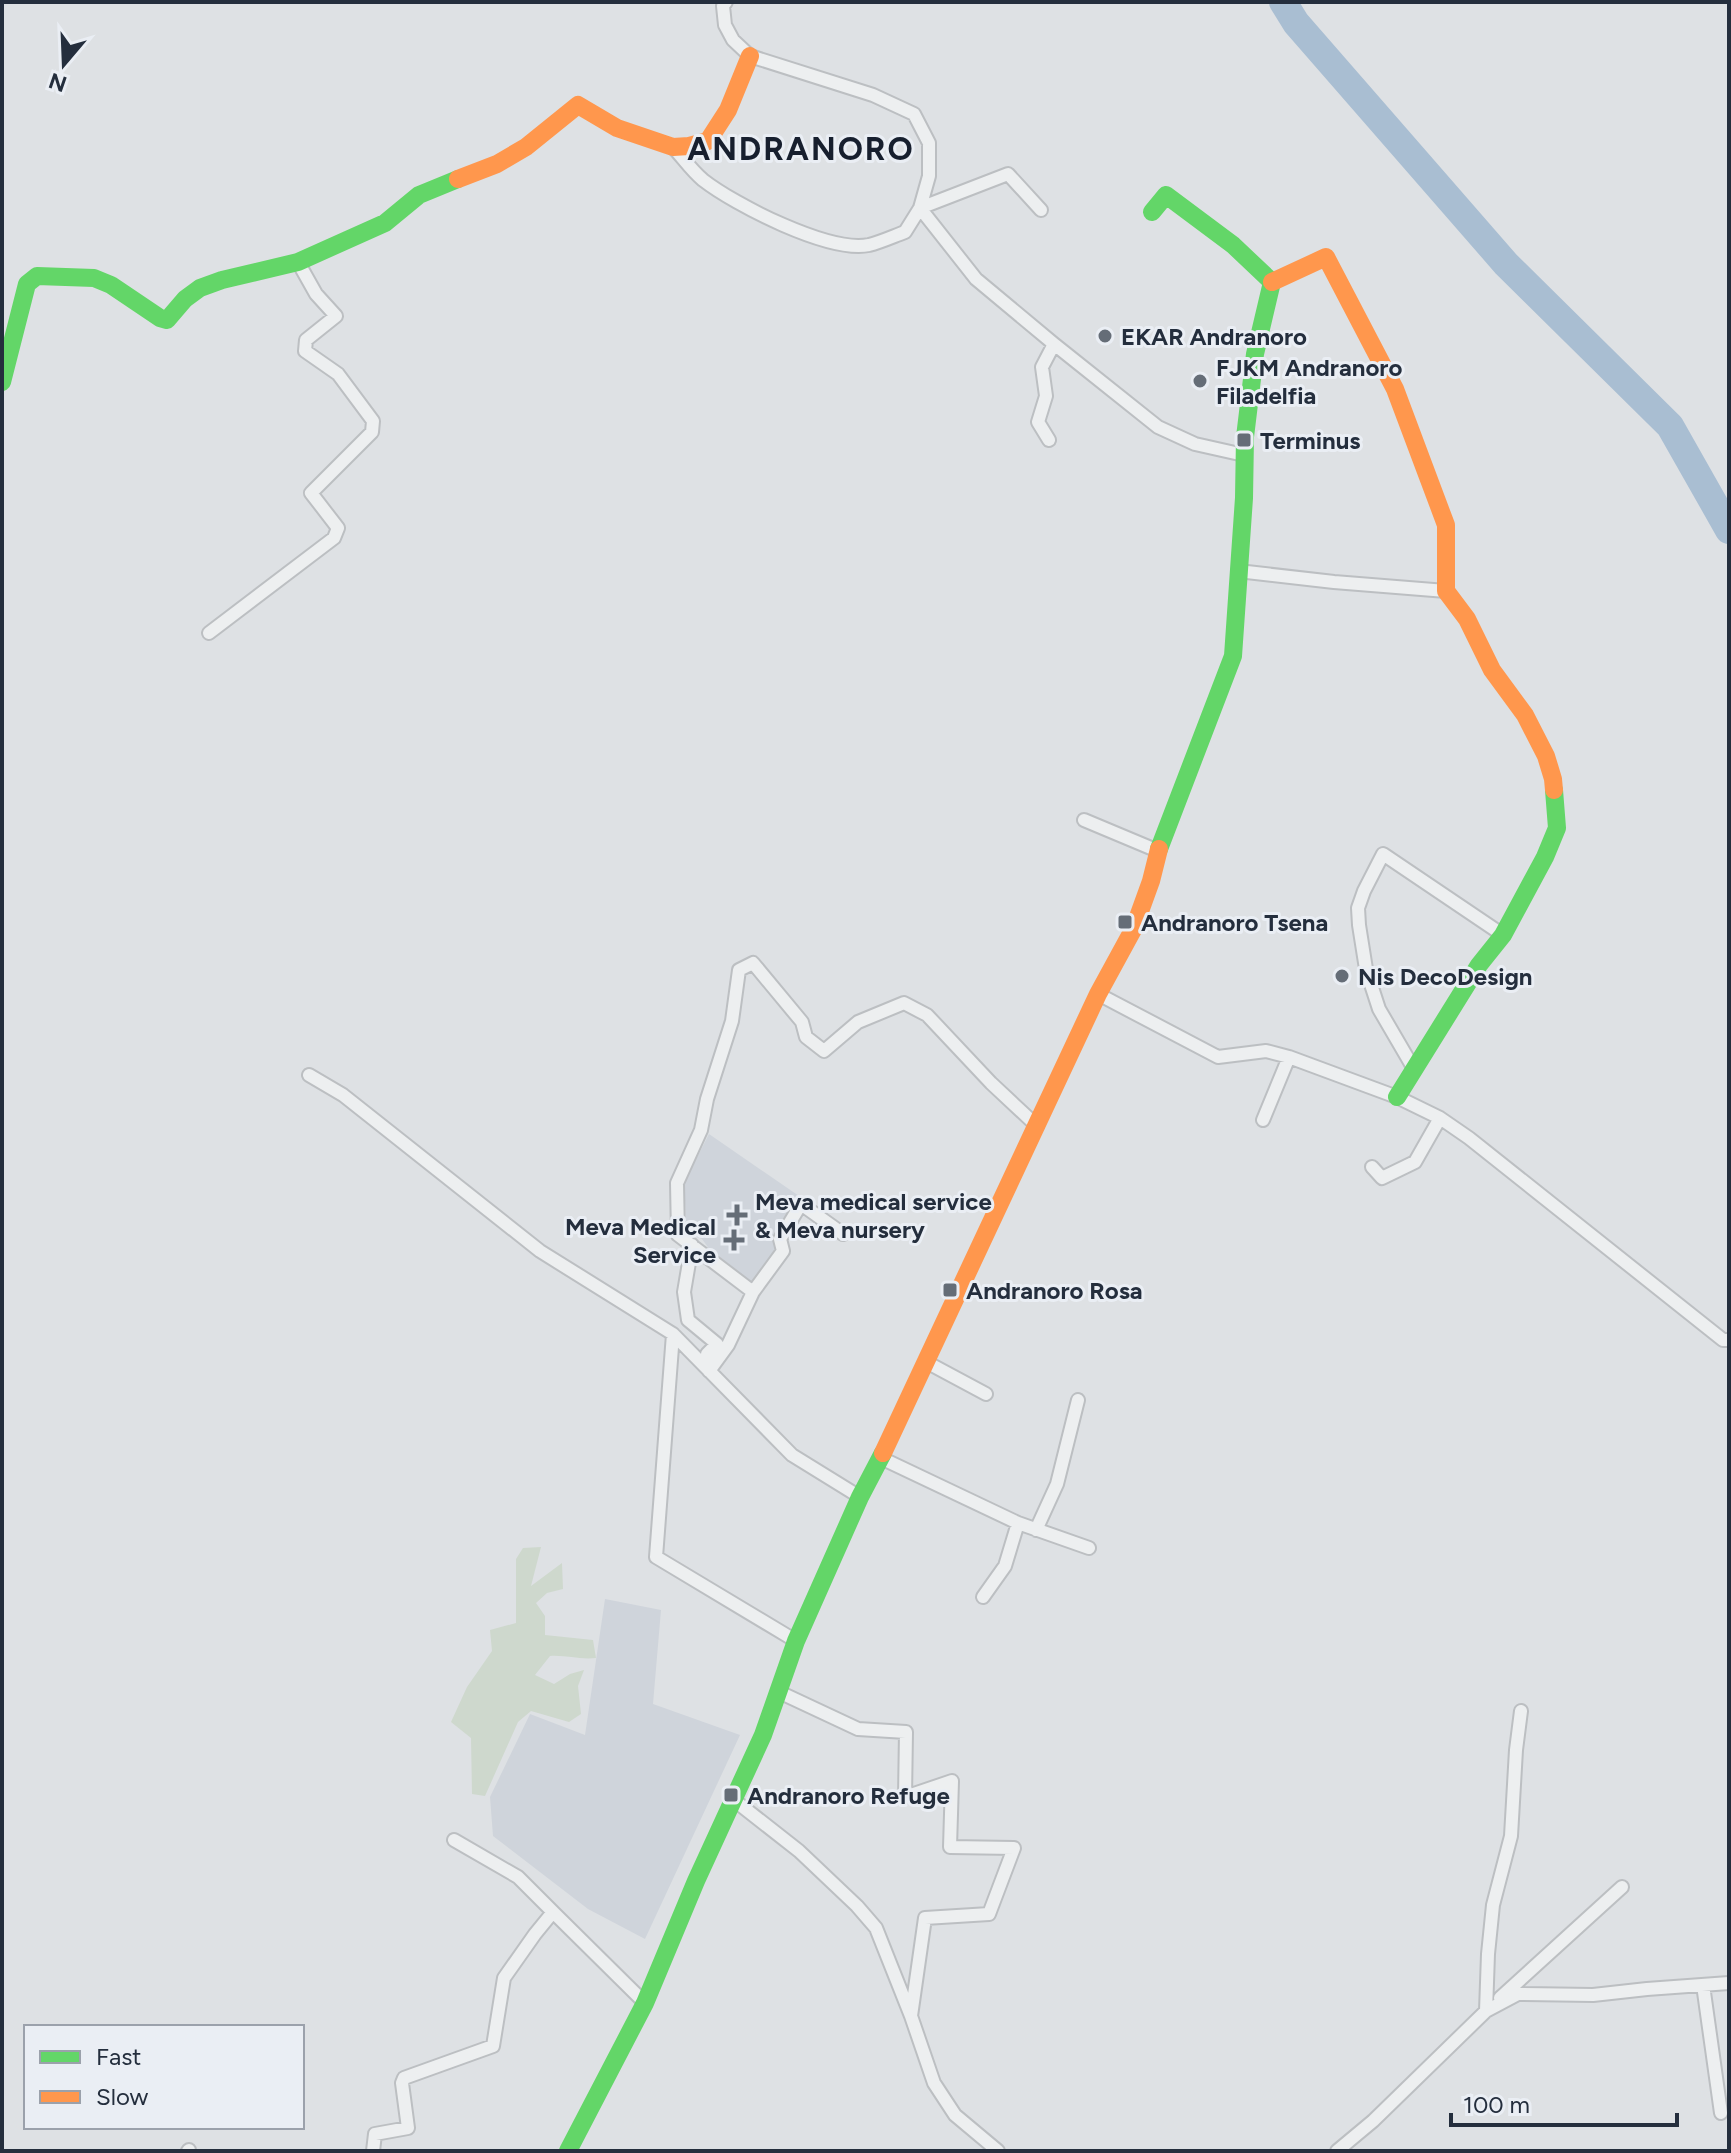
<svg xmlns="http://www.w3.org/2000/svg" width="1731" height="2153" font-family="Figtree,sans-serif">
<rect width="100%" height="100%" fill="#dee1e4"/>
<path fill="#cfd4db" d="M 709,1134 L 799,1196 L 773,1239 L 776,1249 L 751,1284 L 710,1250 L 702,1239 L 687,1234 L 684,1183 Z
M 605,1599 L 661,1610 L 653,1704 L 740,1735 L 645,1939 L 588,1909 L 493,1836 L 490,1797 L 530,1714 L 585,1735 Z"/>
<path fill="#ced8cd" d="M 541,1547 L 531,1586 L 562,1563 L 563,1589 L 547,1593 L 536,1603 L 545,1616 L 545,1635 L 593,1640 L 596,1658 C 580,1660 567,1655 550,1656 L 535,1675 L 554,1684 L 570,1674 L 584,1670 L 578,1686 L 581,1714 L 569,1722 L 531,1711 L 518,1722 L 485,1796 L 472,1794 L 471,1738 L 451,1722 L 467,1687 L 492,1651 L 490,1630 L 516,1623 L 516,1559 L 523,1548 Z"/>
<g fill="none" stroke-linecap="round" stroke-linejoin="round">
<path stroke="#a9bed2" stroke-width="28" d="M 1283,2 L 1296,23 L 1506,264 L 1670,426 L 1729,530"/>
<g stroke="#bcbfc2" stroke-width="16">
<path id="street" d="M 726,2 L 723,6 L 725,25 L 733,40 L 750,56 L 873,95 L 914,114 L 929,143 L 929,176 L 920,208 L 976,279 L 1054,344 L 1158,427 L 1195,444 L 1244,455
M 673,147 C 683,158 692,171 703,180 C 735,205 829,253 869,245 C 881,242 894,236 905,232 L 920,208 L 1008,174 L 1041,210
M 1049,440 L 1038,422 L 1046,396 L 1042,367 L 1054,344
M 1238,571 L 1334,582 L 1446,591
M 209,633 L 334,538 L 338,528 L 311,493 L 372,432 L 373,421 L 338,374 L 305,351 L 306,340 L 336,316 L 316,294 L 298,262
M 1084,820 L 1158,851
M 1098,994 L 1218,1057 L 1266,1051 L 1289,1057 L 1397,1097 L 1440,1118 L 1469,1138 L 1723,1340 L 1729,1340
M 1414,1069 L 1379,1009 L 1366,969 L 1359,925 L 1358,908 L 1364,891 L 1383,854 L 1503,935
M 309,1075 L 343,1095 L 540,1251 L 673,1334 L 792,1455 L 860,1497
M 1263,1120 L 1289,1057
M 1372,1167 L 1382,1178 L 1415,1162 L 1440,1118
M 692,1245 L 684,1292 L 688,1320 L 717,1344 L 707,1354 L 709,1371
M 753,1292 L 678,1235 L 677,1183 L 701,1130 L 707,1099 L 732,1021 L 739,970 L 753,963 L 802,1022 L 806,1037 L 824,1051 L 858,1022 L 904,1003 L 927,1015 L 991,1083 L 1037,1126
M 673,1334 L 656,1557 L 796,1641
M 930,1364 L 986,1394
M 709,1371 L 728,1345 L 753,1292 L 783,1251 L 780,1239 L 801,1204 L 843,1234
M 881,1458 L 1018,1523 L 1089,1548
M 1036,1530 L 1057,1484 L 1078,1400
M 983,1597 L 1005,1566 L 1018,1523
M 779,1692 L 858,1729 L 906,1732 L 905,1797 L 952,1781 L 950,1847 L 1014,1848 L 989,1914 L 925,1918 L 911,2016
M 734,1800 L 799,1851 L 857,1906 L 876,1928 L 911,2016 L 934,2083 L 955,2115 L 998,2151
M 553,1912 L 645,2003
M 1703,1985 L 1721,2113
M 1500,1998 L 1622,1887
M 1486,2011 L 1488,1954 L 1493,1905 L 1511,1836 L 1516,1750 L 1521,1711
M 188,2151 L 189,2150
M 373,2151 L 375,2134 L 408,2128 L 402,2083 L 404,2078 L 493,2046 L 504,1978 L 535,1934 L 553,1912 L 518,1877 L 454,1840
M 1337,2151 L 1373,2121 L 1486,2011 L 1518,1994 L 1593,1995 L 1647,1989 L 1729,1983"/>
</g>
<use href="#street" stroke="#edeff0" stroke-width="12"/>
<path stroke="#63d668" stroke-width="18" d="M 1152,212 L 1166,195 L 1233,245 L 1272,282 L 1255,354 L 1245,437 L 1244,498 L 1233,656 L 1159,849
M 2,382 L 27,284 L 37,276 L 94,278 L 111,285 L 160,318 L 167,320 L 185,299 L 200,288 L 222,280 L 298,262 L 385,223 L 419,195 L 458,179
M 1397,1097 L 1479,965 L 1503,935 L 1545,857 L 1557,828 L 1554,790
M 568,2151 L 645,2003 L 696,1881 L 763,1735 L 796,1641 L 860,1497 L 883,1453"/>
<path stroke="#ff974d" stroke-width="18" d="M 458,179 L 497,164 L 526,147 L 578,105 L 617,128 L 673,147 L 689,146 L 708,141 L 728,110 L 750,56
M 1272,282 L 1326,257 L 1395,389 L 1446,525 L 1446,591 L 1467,619 L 1492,670 L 1525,715 L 1546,756 L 1553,779 L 1554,790
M 883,1453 L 1098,994 L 1134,928 L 1151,881 L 1159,849"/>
</g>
<g fill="#656d77" stroke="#eaeef4" stroke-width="3">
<circle cx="1105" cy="336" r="8"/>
<circle cx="1200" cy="381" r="8"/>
<rect x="1236" y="432" width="16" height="16" rx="4"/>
<rect x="1117" y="914" width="16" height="16" rx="4"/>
<circle cx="1342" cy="976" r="8"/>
<path d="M733 1203h8v8h8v8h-8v8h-8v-8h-8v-8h8z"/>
<path d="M730 1228h8v8h8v8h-8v8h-8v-8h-8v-8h8z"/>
<rect x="942" y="1282" width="16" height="16" rx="4"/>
<rect x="723" y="1787" width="16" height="16" rx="4"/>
</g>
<g text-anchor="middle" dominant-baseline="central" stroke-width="6" stroke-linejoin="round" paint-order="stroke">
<g font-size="24" font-weight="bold" fill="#242e3d" stroke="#eaeef4" text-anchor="start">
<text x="1121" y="336">EKAR Andranoro</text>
<text x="1216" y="367">FJKM Andranoro<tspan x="1216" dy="28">Filadelfia</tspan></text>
<text x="1260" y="440">Terminus</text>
<text x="1141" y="922">Andranoro Tsena</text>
<text x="1358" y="976">Nis DecoDesign</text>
<text x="755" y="1201">Meva medical service<tspan x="755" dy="28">&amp; Meva nursery</tspan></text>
<text x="716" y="1226" text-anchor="end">Meva Medical<tspan x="716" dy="28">Service</tspan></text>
<text x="966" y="1290">Andranoro Rosa</text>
<text x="747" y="1795">Andranoro Refuge</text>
</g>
<g font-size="32" font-weight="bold" letter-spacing="2" fill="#171f2e" stroke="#eaeef4">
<text x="801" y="149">ANDRANORO</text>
</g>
</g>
<rect width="1731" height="2153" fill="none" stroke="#242e3d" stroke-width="8"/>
<rect x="24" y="2025" width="280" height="104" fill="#eaeef4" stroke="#9ba1ab" stroke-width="2"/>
<rect x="40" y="2051" width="40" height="12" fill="#63d668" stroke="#9ba1ab" stroke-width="2"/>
<text x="96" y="2065" font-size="24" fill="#242e3d">Fast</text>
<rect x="40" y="2091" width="40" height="12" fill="#ff974d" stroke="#9ba1ab" stroke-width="2"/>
<text x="96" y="2105" font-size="24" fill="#242e3d">Slow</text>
<g transform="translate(64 64) rotate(199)" stroke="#eaeef4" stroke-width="6" paint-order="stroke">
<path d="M0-6L14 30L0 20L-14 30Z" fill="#242e3d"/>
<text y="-12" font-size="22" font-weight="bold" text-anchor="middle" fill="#242e3d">N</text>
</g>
<path d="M1451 2113v12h226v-12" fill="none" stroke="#242e3d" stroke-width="4"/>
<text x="1463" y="2113" font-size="24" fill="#242e3d" stroke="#eaeef4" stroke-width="6" paint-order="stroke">100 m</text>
</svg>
